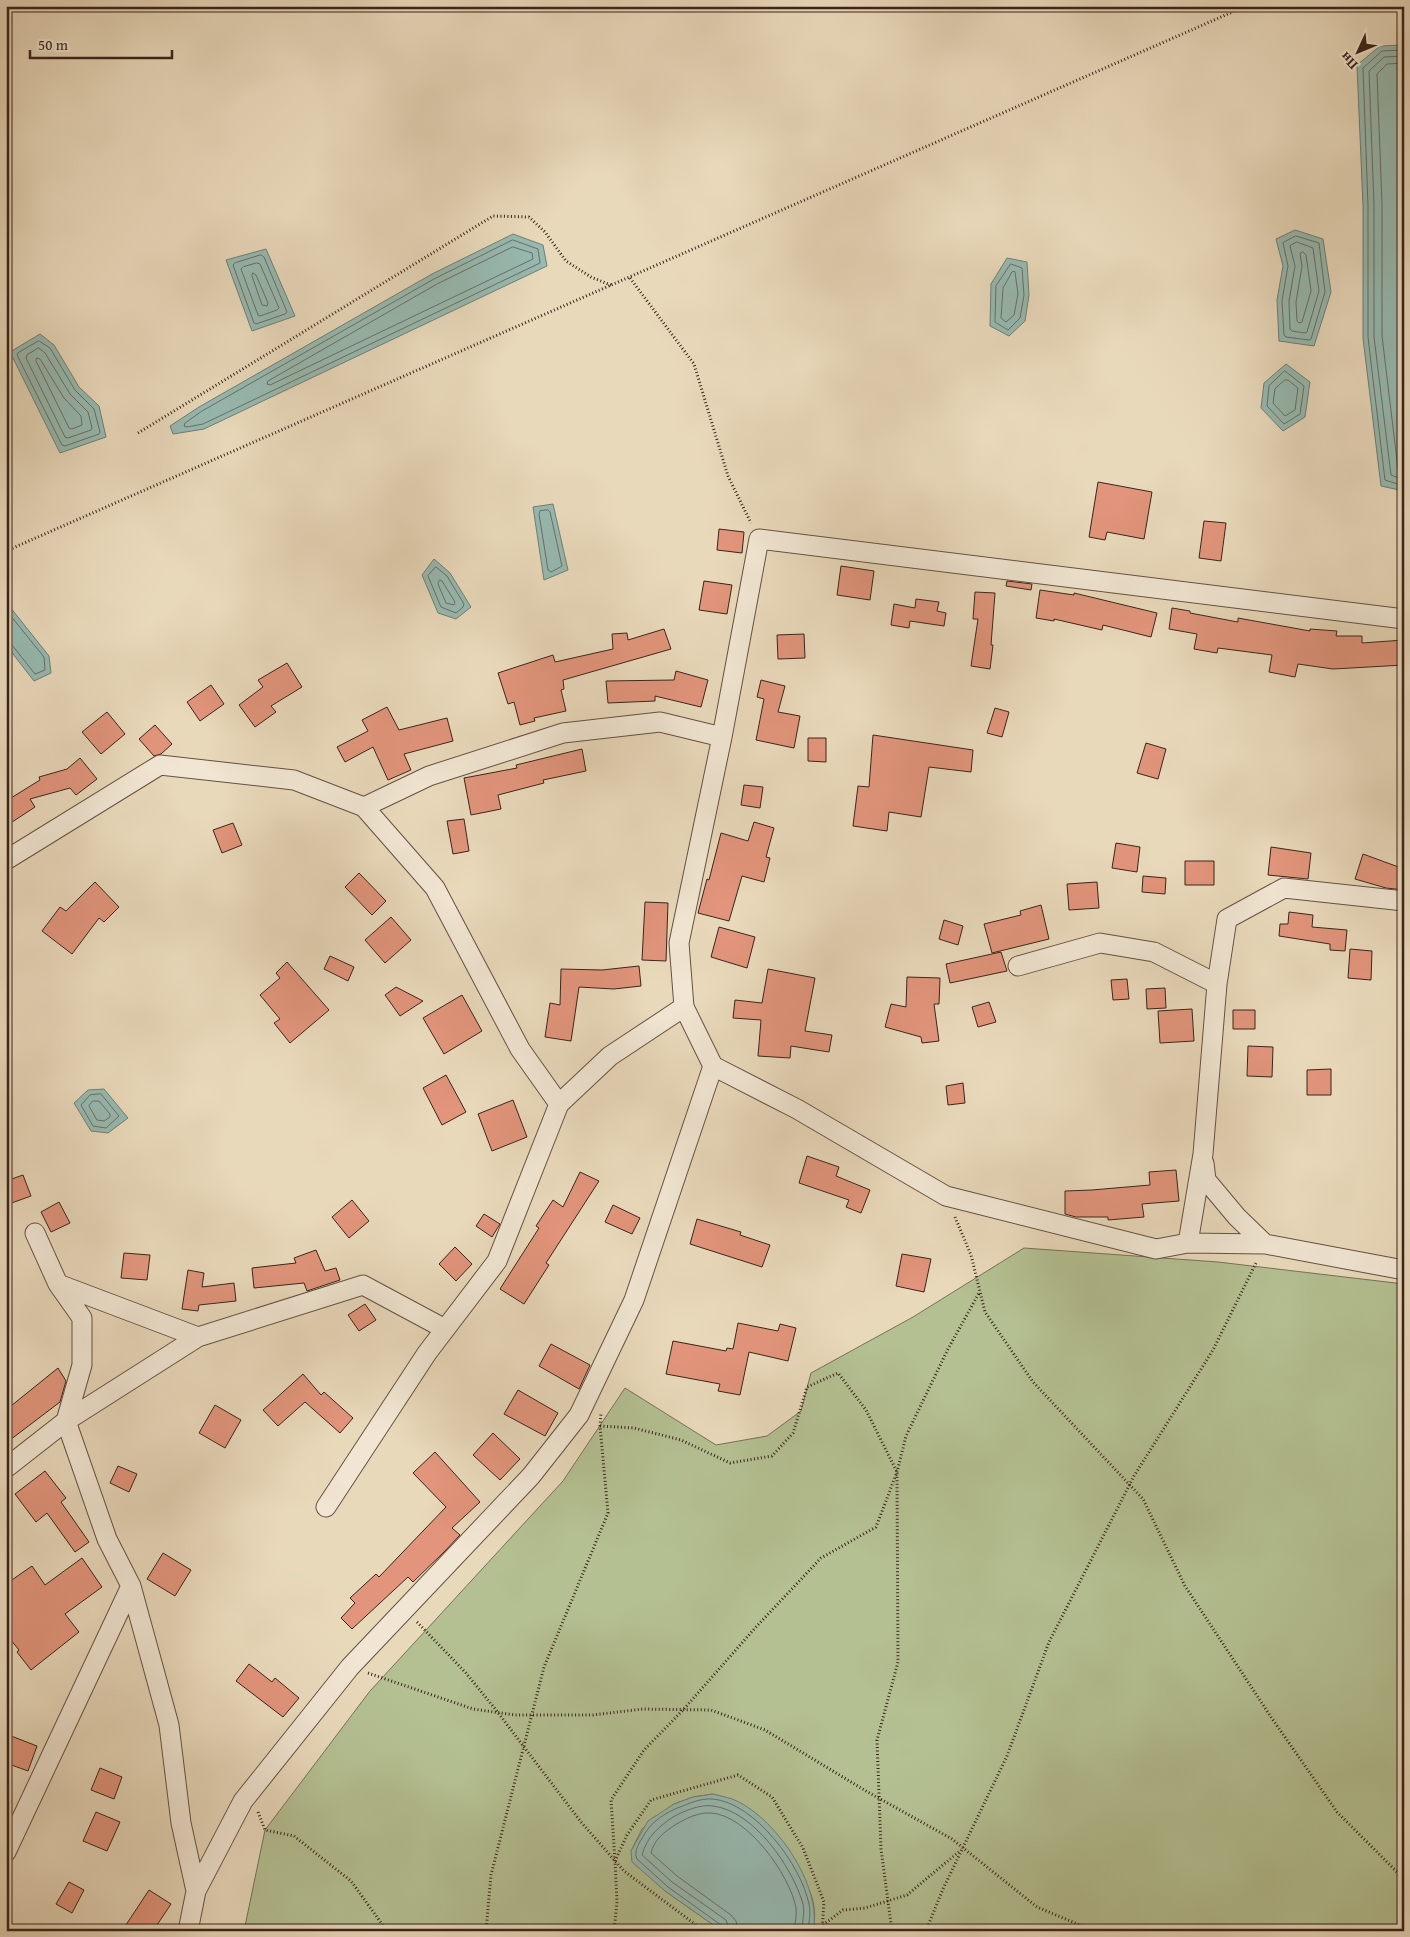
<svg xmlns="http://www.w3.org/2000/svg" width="1410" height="1937" font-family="'Gentium Book Plus',serif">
<rect width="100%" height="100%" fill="#e9d9bb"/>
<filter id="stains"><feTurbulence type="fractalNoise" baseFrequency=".004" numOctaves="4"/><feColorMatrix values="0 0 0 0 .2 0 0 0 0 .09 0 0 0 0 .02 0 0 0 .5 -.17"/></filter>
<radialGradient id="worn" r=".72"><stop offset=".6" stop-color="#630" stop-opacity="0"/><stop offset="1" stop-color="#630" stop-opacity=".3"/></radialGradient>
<path fill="#b4c092" stroke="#767256" d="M 1024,1248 L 1218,1262 L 1404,1284 L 1404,1931 L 813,1931 C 816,1917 815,1905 810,1892 L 733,1800 L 713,1794 L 693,1797 L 674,1804 L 642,1829 L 631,1851 L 665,1891 L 722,1931 L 244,1931 L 265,1830 L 370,1691 L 563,1481 L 625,1388 L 716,1445 L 767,1436 L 801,1411 L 811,1373 L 913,1317 Z"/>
<path fill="#97bab1" stroke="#717e75" d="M 1404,45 L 1404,491 L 1381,486 L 1363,338 L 1363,206 L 1357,65 L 1380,46 Z
M 1295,230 L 1323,239 L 1331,292 L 1314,346 L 1279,341 L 1277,300 L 1283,266 L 1276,239 Z
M 513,234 L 543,245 L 547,266 L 204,429 L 173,434 L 170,426 L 199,407 L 432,274 Z
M 266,249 L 295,316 L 252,331 L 226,260 Z
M 1007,258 L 1027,262 L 1029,295 L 1025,321 L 1009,336 L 990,326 L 991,284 Z
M 40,334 L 54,345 L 79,387 L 99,406 L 106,437 L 60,453 L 10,352 Z
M 1286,364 L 1310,382 L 1305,417 L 1283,431 L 1261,408 L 1264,383 Z
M 553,504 L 568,570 L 544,580 L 533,507 Z
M 434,559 L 450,573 L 471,607 L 456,619 L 438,613 L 422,575 Z
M 6,602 L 49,656 L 51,673 L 34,681 L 6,645 Z
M 104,1089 L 128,1118 L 108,1133 L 91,1131 L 74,1103 L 88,1090 Z
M 713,1794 C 720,1796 726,1797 732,1799 C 774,1815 823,1886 813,1931 L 722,1931 L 665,1891 L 632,1862 L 631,1851 L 648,1821 L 674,1804 L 693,1797 Z"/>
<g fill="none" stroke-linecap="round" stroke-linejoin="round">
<path stroke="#686f66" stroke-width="1" d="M 1404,50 L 1382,51 L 1363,68 L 1368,206 L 1368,337 L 1385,480 L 1404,486
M 1404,56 L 1384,57 L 1369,71 L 1374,205 L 1374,337 L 1391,475 L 1404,480
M 1404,63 L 1387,64 L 1377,74 L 1382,205 L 1382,336 L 1398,469 L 1404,472
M 1296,236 L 1319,243 L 1325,292 L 1311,339 L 1309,340 L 1286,337 L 1284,335 L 1282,301 L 1288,266 L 1283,243 Z
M 513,240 L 538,249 L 540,263 L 203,424 L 187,427 L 184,426 L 185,423 L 202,411 L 434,279 Z
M 1297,242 L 1313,248 L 1319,291 L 1307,332 L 1305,333 L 1292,331 L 1290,329 L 1289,301 L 1295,266 L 1290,246 Z
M 513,247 L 532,253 L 533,259 L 270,385 L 267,384 L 268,381 L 437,284 Z
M 1303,252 L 1306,255 L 1311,291 L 1302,322 L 1299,323 L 1297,321 L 1296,302 L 1302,266 L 1300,254 Z
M 261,255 L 264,257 L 287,312 L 285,314 L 256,324 L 254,323 L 233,265 L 235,263 Z
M 257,263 L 260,264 L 279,308 L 277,310 L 260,316 L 258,315 L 241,269 L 243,267 Z
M 1011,264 L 1022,268 L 1024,295 L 1020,318 L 1008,330 L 995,322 L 996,286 Z
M 1015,272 L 1018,294 L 1014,315 L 1006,322 L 1001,318 L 1003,288 L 1012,272 Z
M 253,273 L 256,275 L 268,303 L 267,306 L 262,305 L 252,276 Z
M 39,341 L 50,348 L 75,390 L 94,409 L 100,432 L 99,434 L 65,446 L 62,445 L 17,355 L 18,353 Z
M 39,348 L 45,353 L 70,394 L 88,412 L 92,428 L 91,430 L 68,438 L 65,437 L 26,358 L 27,355 Z
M 37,358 L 40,359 L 64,398 L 81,416 L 82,425 L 72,429 L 69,428 L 36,361 Z
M 1285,371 L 1304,386 L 1300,414 L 1284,424 L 1267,406 L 1269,386 Z
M 1285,380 L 1288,380 L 1298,388 L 1295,410 L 1285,416 L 1273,403 L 1275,389 Z
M 548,510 L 550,512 L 562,566 L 551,572 L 548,570 L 539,514 L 540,511 Z
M 436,567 L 447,576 L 464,604 L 463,607 L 456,613 L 441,607 L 428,576 Z
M 440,580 L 442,581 L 455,602 L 454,605 L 446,603 L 438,584 Z
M 6,610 L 44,657 L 45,670 L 35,674 L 12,645 L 6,643
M 101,1094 L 119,1116 L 106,1128 L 93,1126 L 81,1105 L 90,1095 Z
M 93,1101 L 99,1101 L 110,1114 L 110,1117 L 104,1121 L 97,1120 L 89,1106 Z
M 724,1931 L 721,1925 L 668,1887 L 637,1859 C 633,1851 640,1842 644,1835 C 651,1822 666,1812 680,1807 C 690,1803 701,1798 713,1799 C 755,1803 801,1865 809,1904 C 811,1913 809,1922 808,1931
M 730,1931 L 726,1920 L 672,1882 L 642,1855 C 647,1837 658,1827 673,1817 C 684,1811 700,1804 713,1806 C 754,1811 793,1868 803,1904 C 805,1913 802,1922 802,1931
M 738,1931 L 736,1921 L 731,1915 L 677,1876 L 651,1853 C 654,1840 664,1832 675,1825 C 685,1819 698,1812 711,1813 C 747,1815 790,1875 796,1908 C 797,1916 795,1923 794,1931"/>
</g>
<path fill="#e2957c" stroke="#39241a" d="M 1098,482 L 1152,492 L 1144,539 L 1107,532 L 1105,540 L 1089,537 Z
M 1204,521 L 1226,523 L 1221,561 L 1199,558 Z
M 719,529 L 744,532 L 742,553 L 717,550 Z
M 841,566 L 874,571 L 870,600 L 837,595 Z
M 704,581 L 732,585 L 727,614 L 699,610 Z
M 1007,581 L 1032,584 L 1031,590 L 1006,586 Z
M 1040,590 L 1074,595 L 1074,593 L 1157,613 L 1151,637 L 1103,625 L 1102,630 L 1054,619 L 1054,621 L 1036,618 Z
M 975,592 L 995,593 L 991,645 L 993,645 L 990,669 L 971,666 L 978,619 L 973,619 Z
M 916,599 L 939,602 L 937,611 L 946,613 L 944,626 L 910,621 L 909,628 L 891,625 L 894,604 L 915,608 Z
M 1172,608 L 1190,611 L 1190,613 L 1238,622 L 1238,618 L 1310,631 L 1310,629 L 1337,631 L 1336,636 L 1362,636 L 1362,643 L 1404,640 L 1404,665 L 1333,669 L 1298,664 L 1295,677 L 1269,672 L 1272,655 L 1218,648 L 1217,653 L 1194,649 L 1197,634 L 1169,629 Z
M 664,629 L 671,649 L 563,680 L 564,689 L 561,690 L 566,711 L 534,718 L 535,721 L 520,725 L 514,702 L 508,704 L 498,673 L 553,655 L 555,662 L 613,649 L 612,634 L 627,633 L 628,640 Z
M 804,634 L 805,658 L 778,659 L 777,635 Z
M 287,663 L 302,687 L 271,706 L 276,712 L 255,727 L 239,705 L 263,687 L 258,680 Z
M 676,671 L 708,680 L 701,707 L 655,696 L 655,701 L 608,703 L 606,681 L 674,680 Z
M 761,680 L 785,686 L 778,712 L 800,716 L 794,748 L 756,740 L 764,699 L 757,697 Z
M 211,685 L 224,704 L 200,721 L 187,702 Z
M 387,707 L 399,730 L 447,718 L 453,741 L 404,754 L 411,770 L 388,780 L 373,747 L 345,762 L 337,747 L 368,731 L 362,720 Z
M 995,708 L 1009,712 L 1002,737 L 987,733 Z
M 107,712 L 125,734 L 101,754 L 82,732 Z
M 155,725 L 172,744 L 161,754 L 154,756 L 139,739 Z
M 873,735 L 973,750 L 971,772 L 929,767 L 921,817 L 889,812 L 887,831 L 853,826 L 858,786 L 869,787 Z
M 808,738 L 826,738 L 826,762 L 808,761 Z
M 1146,743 L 1166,749 L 1158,779 L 1137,773 Z
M 582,749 L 586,771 L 543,780 L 544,783 L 498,795 L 501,809 L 471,815 L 464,778 L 517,768 L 516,765 Z
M 80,758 L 97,779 L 76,795 L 70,788 L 30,799 L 35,807 L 6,826 L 6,801 L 40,780 L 39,777 L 67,769 Z
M 744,785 L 763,787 L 760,808 L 741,805 Z
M 464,819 L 469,851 L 453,854 L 447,821 Z
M 754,822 L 774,828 L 766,857 L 770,858 L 764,882 L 742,876 L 729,921 L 698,913 L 707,879 L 709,880 L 721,833 L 748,841 Z
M 233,823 L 242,845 L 222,853 L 213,830 Z
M 1116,843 L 1140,847 L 1137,872 L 1112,868 Z
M 1271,847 L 1311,853 L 1308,879 L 1268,875 Z
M 1363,854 L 1404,869 L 1404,890 L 1386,888 L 1355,879 Z
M 1185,861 L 1214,861 L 1214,885 L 1185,885 Z
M 359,873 L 386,901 L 372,915 L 345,887 Z
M 1143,876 L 1166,878 L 1165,894 L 1142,892 Z
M 95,882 L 119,907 L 104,922 L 99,918 L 72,954 L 42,931 L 60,907 L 66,911 Z
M 1097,882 L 1099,908 L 1069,910 L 1067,884 Z
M 645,902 L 668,903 L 666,961 L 642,960 Z
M 1041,905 L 1049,939 L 992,953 L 984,924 L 1021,915 L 1020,911 Z
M 1289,912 L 1313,915 L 1312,927 L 1347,930 L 1345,951 L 1330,950 L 1330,944 L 1279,936 L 1280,924 L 1288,924 Z
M 391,917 L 411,940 L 385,963 L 365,940 Z
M 944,920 L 963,926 L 958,945 L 939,939 Z
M 719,927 L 755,937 L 747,968 L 711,957 Z
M 1350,949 L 1372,951 L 1371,980 L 1348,978 Z
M 1001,952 L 1007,971 L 950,983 L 946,964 Z
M 330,956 L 354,967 L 348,981 L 324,969 Z
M 287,962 L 329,1010 L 290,1043 L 274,1023 L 280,1019 L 260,995 L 280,978 L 276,973 Z
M 639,966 L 641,986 L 614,989 L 579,987 L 571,1041 L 545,1037 L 550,1003 L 560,1005 L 561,969 L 602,970 Z
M 768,969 L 815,978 L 805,1031 L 832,1035 L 829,1052 L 791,1046 L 790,1058 L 758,1056 L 761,1020 L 733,1018 L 735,1000 L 762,1003 Z
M 907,977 L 940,978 L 939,1004 L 934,1004 L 939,1041 L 922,1043 L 921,1037 L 885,1027 L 891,1004 L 906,1007 Z
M 1127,979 L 1129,999 L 1113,1000 L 1111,980 Z
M 396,987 L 423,1001 L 400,1016 L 385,995 Z
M 1165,988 L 1166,1008 L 1147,1009 L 1146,989 Z
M 462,995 L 482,1031 L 444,1054 L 423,1018 Z
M 989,1002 L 996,1022 L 978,1027 L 972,1007 Z
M 1192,1009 L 1194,1041 L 1160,1043 L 1158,1011 Z
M 1233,1010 L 1255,1010 L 1255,1029 L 1233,1029 Z
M 1248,1046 L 1273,1047 L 1272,1077 L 1247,1076 Z
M 1331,1069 L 1331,1095 L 1307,1095 L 1307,1070 Z
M 446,1075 L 466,1112 L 442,1125 L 423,1088 Z
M 963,1083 L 965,1103 L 948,1105 L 946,1086 Z
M 513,1100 L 527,1137 L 492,1151 L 478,1114 Z
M 807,1156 L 839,1167 L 836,1176 L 870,1190 L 861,1213 L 846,1207 L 849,1200 L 799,1183 Z
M 1176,1170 L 1179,1201 L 1142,1204 L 1144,1217 L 1108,1220 L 1108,1217 L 1076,1217 L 1065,1214 L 1065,1191 L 1092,1190 L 1150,1185 L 1149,1172 Z
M 580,1172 L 599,1181 L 546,1263 L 549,1265 L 524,1304 L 500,1289 L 539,1228 L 536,1226 L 553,1200 L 563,1207 Z
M 23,1175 L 31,1196 L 6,1205 L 6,1181 Z
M 352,1200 L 369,1221 L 349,1238 L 332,1217 Z
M 59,1202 L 70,1223 L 51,1232 L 41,1212 Z
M 613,1205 L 640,1218 L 632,1234 L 605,1222 Z
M 484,1214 L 500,1224 L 492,1237 L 476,1226 Z
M 697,1219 L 741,1232 L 740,1235 L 770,1245 L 762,1267 L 690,1244 Z
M 455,1247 L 472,1264 L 456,1281 L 439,1264 Z
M 316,1250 L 325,1271 L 336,1268 L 340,1280 L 307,1291 L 304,1283 L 254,1288 L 252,1268 L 296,1263 L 294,1258 Z
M 124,1253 L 150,1255 L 147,1280 L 121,1278 Z
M 902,1254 L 931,1259 L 924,1292 L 896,1286 Z
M 188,1270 L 204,1273 L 202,1287 L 234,1283 L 236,1301 L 199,1305 L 198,1311 L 182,1309 Z
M 365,1304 L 376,1320 L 359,1331 L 348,1315 Z
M 738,1323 L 778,1331 L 780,1324 L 796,1328 L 788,1361 L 749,1352 L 740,1395 L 718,1391 L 720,1384 L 666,1374 L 673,1341 L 726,1351 L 727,1348 L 733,1349 Z
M 551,1344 L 590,1365 L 579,1389 L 539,1366 Z
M 58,1368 L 66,1381 L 60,1402 L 6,1443 L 6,1410 Z
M 303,1374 L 321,1395 L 324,1392 L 353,1418 L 340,1433 L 305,1402 L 278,1426 L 263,1410 Z
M 518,1390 L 558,1413 L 545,1436 L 504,1414 Z
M 215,1405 L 241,1420 L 225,1448 L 199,1433 Z
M 493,1433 L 520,1459 L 500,1480 L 473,1455 Z
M 435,1452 L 480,1502 L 452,1528 L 460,1535 L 444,1552 L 413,1582 L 408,1577 L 352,1629 L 341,1618 L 355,1603 L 350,1598 L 376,1574 L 379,1577 L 446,1507 L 413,1473 Z
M 118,1466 L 137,1474 L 129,1492 L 110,1483 Z
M 45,1471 L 66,1498 L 61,1502 L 89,1542 L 75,1552 L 47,1513 L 36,1522 L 15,1494 Z
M 163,1553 L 191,1570 L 175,1596 L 147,1579 Z
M 82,1558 L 102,1587 L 65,1614 L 79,1632 L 31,1670 L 17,1652 L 19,1650 L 6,1634 L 6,1584 L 32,1566 L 45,1585 Z
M 249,1664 L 272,1682 L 275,1678 L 299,1698 L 283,1717 L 236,1681 Z
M 6,1734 L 37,1746 L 28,1771 L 6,1763 Z
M 100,1768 L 122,1777 L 114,1799 L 91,1790 Z
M 96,1812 L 120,1822 L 107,1851 L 83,1841 Z
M 69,1882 L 84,1890 L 72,1913 L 56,1904 Z
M 149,1890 L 171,1904 L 153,1931 L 122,1931 Z"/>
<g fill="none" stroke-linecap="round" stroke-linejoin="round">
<g stroke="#655142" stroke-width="21">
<path id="minor" d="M 364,807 L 435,888 L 520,1049 L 559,1104
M 6,860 L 160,765 L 294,780 L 364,807 L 429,776 L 563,733 L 660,722 L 722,737
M 1018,966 L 1100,943 L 1154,952 L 1217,984
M 713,1066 L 797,1109 L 946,1196 L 1156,1249 L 1188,1243 L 1265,1244 L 1404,1270
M 1204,1163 L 1206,1180 L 1237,1217 L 1265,1244
M 35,1233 L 58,1284 L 198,1337
M 1188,1243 L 1203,1154 L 1217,984 L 1227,919 L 1284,888 L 1404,901
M 6,1468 L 66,1421 L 82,1365 L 82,1318 L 58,1284
M 326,1507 L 427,1353 L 497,1261 L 559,1104 L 610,1056 L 684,1007
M 6,1852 L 131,1586
M 196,1891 L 181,1823 L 169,1725 L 131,1586 L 107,1539 L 66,1421 L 198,1337 L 363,1285 L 445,1329
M 188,1931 L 196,1891 L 243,1801 L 350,1667 L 531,1476 L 579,1415 L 634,1300 L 713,1066 L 684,1007 L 679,943 L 722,737 L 759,539 L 1404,619"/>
</g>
<path stroke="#39241a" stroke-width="3" stroke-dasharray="1 2.5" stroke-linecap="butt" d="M 630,278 L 694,364 L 728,476 L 751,523
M 138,433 L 493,216 L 529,217 L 545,232 L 566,261 L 591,277 L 613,286
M 6,551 L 1246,6
M 955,1217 L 971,1255 L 985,1312 L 1033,1382 L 1143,1499 L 1185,1586 L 1271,1717 L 1337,1812 L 1404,1879
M 600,1426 L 634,1428 L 681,1440 L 730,1463 L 772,1456 L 793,1433 L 807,1387 L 838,1373 L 866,1410 L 897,1472 L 898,1662 L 877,1740 L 881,1849 L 892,1931
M 417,1622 L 466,1673 L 496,1710 L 581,1822 L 624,1871 L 704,1931
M 368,1673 L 473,1709 L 515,1715 L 593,1715 L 643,1709 L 711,1710 L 765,1730 L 866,1791 L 952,1839 L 1037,1907 L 1094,1931
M 258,1812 L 265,1830 L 294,1836 L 351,1881 L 387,1931
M 615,1861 L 611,1800 L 644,1750 L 683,1710 L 756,1627 L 821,1558 L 876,1527 L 897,1472 L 906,1436 L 948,1349 L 979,1293
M 823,1925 L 843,1910 L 865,1908 L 907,1895 L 961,1850
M 486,1931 L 491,1875 L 544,1667 L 608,1513 L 600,1426 L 601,1414
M 614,1931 L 617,1902 L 615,1861 L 627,1835 L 651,1800 L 738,1775 L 772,1797 L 803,1848 L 824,1902 L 822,1931
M 926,1931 L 943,1889 L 1007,1756 L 1049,1642 L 1134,1476 L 1213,1350 L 1256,1263"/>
<use href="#minor" stroke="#f1e6d3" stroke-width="19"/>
</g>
<rect width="1410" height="1937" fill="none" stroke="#e9d9bb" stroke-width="25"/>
<rect x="8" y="8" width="1395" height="1922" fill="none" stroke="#39241a" stroke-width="2.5"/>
<rect x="12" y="12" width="1385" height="1912" fill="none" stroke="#39241a"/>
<g transform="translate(1358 52) rotate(226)" stroke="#f1e6d3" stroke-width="4" paint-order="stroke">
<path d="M0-4L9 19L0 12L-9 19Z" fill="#39241a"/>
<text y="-8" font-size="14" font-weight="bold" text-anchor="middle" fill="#39241a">Пн</text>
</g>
<path d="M30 50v8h142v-8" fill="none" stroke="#39241a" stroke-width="2.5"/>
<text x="38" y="50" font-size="15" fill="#39241a" stroke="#f1e6d3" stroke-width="4" paint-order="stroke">50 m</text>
<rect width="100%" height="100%" filter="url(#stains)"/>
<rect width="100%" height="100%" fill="url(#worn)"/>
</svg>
